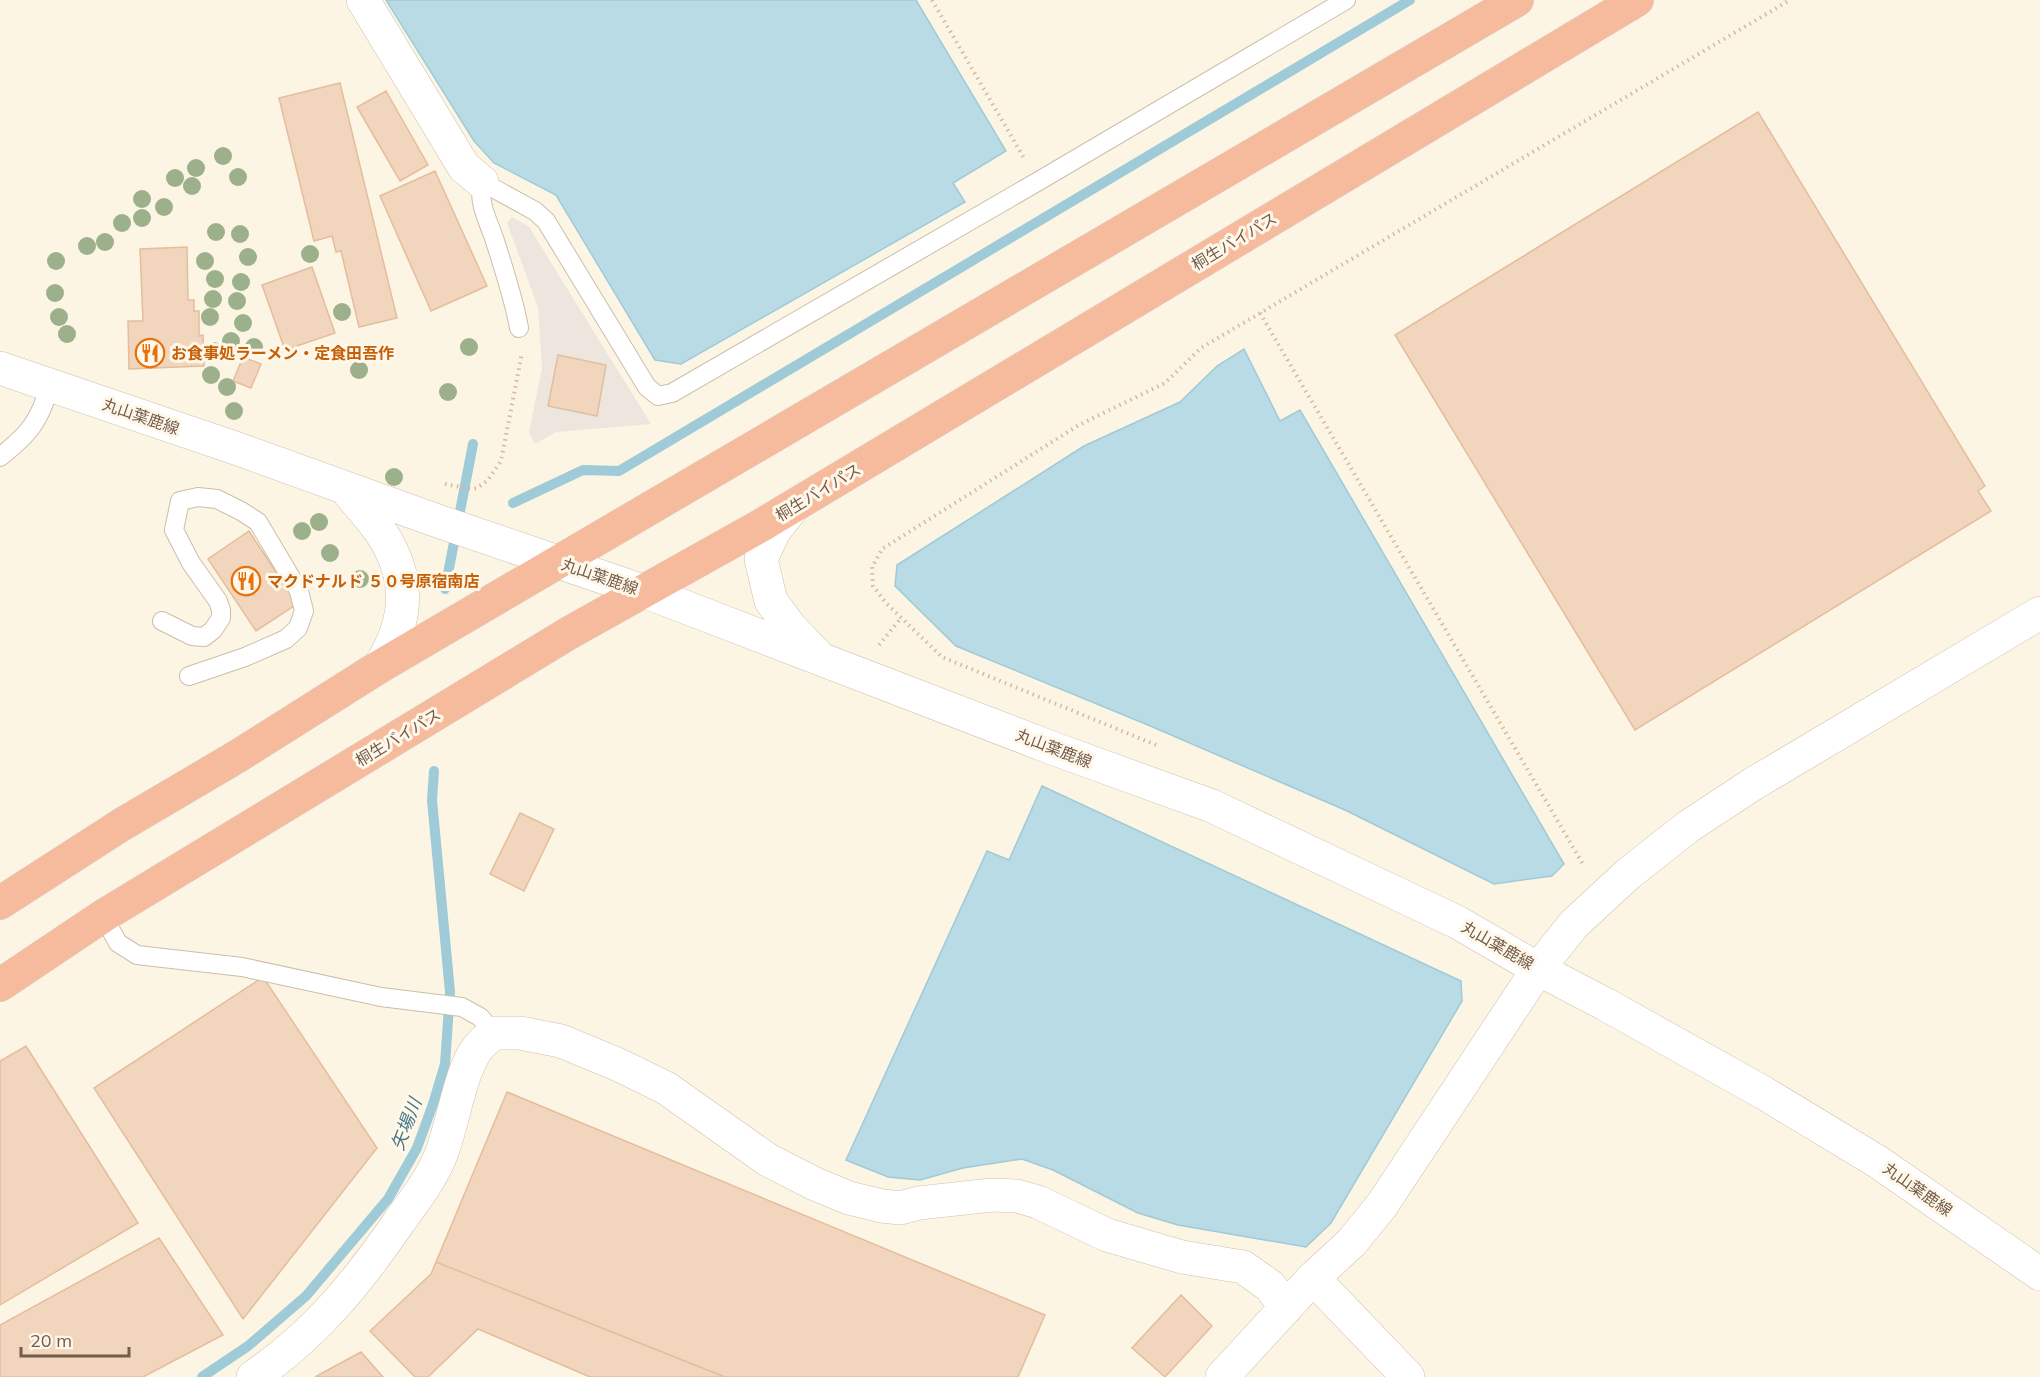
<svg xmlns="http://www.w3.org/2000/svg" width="2040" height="1377" font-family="Mulish,'Noto Sans JP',sans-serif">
<rect width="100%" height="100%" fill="#fcf5e4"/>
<path fill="#ece6df" d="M 512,217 L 529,227 L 651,424 L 556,432 L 535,444 L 529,432 L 542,368 L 538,307 L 507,223 Z"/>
<path fill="#b9dbe5" stroke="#9fcad7" stroke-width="1.5" d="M 386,0 L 916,0 L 1006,151 L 953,183 L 965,202 L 681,364 L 655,360 L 556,195 L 494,163 L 474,141 Z
M 1244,349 L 1280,421 L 1300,410 L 1564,864 L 1552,876 L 1494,884 L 1345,810 L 1148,725 L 956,646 L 895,586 L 897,565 L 1084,446 L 1180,402 L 1217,366 Z
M 1042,786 L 1461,981 L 1462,1001 L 1331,1223 L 1306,1247 L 1178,1225 L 1138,1213 L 1053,1170 L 1022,1159 L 963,1168 L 920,1180 L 888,1177 L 846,1160 L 987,851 L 1009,860 Z"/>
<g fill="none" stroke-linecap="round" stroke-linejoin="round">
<path stroke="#9fcad7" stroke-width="10" d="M 513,503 L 583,470 L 619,471 L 1410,0
M 445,589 L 473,444
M 202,1377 L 248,1346 L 306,1296 L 388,1199 L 417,1148 L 433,1104 L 445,1064 L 450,992 L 432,800 L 434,771"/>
</g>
<path fill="#f1d5bc" stroke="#e4bd9d" stroke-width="1.5" d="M 340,83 L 397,318 L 359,327 L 341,251 L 336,252 L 332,236 L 314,241 L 279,98 Z
M 386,91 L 428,165 L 400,181 L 357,107 Z
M 1758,112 L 1985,486 L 1978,491 L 1991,511 L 1635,730 L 1395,335 Z
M 435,171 L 487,286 L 431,311 L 380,196 Z
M 187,247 L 188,300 L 194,300 L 194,311 L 199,311 L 199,336 L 203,335 L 204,366 L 129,369 L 128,321 L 143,321 L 140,249 Z
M 312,267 L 335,333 L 285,350 L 262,285 Z
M 558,355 L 606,365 L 597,416 L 548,406 Z
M 243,357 L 261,364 L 251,388 L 233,381 Z
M 249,531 L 297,604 L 256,631 L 208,559 Z
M 520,813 L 554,829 L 524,891 L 490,874 Z
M 263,977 L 377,1148 L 243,1319 L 94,1088 Z
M 26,1046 L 138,1223 L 0,1305 L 0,1061 Z
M 507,1092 L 1045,1315 L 1018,1377 L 725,1377 L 436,1262 Z
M 159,1238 L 223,1335 L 143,1377 L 0,1377 L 0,1325 Z
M 436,1262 L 725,1377 L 590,1377 L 478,1329 L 428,1377 L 415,1377 L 370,1331 L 431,1274 Z
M 1181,1295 L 1212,1326 L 1165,1377 L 1132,1348 Z
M 361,1352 L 383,1377 L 315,1377 Z"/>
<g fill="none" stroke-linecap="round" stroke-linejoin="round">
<g stroke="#cdbdab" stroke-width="20">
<path id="lane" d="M 519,328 C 514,299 504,270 495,241 C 488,220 478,204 482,182 L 535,211 L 546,221 L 647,387 L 658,396 L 672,393 L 1037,182 L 1346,0
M 0,457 C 29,434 39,422 50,386
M 162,621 L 192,636 L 204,637 L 213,630 L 221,618 L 221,610 L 218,601 L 191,563 L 174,530 L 180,501 L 198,497 L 217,499 L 241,511 L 258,522 L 299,591 L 304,611 L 298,628 L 286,639 L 245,657 L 189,676
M 103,916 L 118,943 L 137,955 L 242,967 L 381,997 L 462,1007 L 480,1017 L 494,1033"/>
</g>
<g stroke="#cdbdab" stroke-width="34">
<path id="street" d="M 363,0 L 464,167 L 482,182
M 1313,1278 L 1408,1377"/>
</g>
<g stroke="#d2bfab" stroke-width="34">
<path id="secondary" d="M 0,368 L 238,449 L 432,519 L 646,592 L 1052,748 L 1212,806 L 1457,922 L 1538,969 L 1605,1004 L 1764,1093 L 1878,1162 L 2040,1274
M 345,488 C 361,508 382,529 392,552 C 411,591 403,632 379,667
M 793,507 L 774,531 L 761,559 L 771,601 L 791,628 L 816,654
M 253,1377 C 315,1335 357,1283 399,1222 C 414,1201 430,1181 440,1157 C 453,1126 459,1074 477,1049 C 481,1043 488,1038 494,1033 L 520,1033 L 561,1041 L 619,1065 L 666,1088 L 768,1160 L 815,1184 L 849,1198 L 882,1206 L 900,1208 L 919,1203 L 992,1195 L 1017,1196 L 1038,1202 L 1107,1235 L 1182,1257 L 1243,1267 L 1270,1286 L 1286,1308
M 1222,1377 L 1313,1278 L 1352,1242 L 1382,1205 L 1538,969 L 1574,924 L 1628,874 L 1689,826 L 1753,784 L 2040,613"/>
</g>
<g stroke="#dbd5d0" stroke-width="34">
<path id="highway" d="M 0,903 L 121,825 L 238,756 L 379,667 L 1517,0
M 0,985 L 103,916 L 569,633 L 760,526 L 1637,0"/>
</g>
<path stroke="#d6b99f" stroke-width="4" stroke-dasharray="1.5 4.5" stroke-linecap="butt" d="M 932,0 L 1024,158
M 1260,313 L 1584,866
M 445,484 L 471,489 L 477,488 L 487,481 L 501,461 L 522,353
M 879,645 L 901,618
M 1156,745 L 942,657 L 886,603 L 873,586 L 872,567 L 882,549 L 1079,425 L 1165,383 L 1201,348 L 1790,0"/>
<use href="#lane" stroke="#fff" stroke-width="18"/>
<use href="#street" stroke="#fff" stroke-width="33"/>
<use href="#secondary" stroke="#fff" stroke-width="33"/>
<use href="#highway" stroke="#f6ba9c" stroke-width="33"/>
</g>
<g fill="#9cb18b">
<circle cx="223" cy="156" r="9"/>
<circle cx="196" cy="168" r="9"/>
<circle cx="238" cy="177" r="9"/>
<circle cx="175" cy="178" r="9"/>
<circle cx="192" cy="186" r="9"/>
<circle cx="142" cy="199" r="9"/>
<circle cx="164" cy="207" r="9"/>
<circle cx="142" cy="218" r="9"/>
<circle cx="122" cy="223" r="9"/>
<circle cx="216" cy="232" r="9"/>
<circle cx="240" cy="234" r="9"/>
<circle cx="105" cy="242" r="9"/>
<circle cx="87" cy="246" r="9"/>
<circle cx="310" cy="254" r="9"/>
<circle cx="248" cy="257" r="9"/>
<circle cx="56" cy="261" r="9"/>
<circle cx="205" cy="261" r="9"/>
<circle cx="215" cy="279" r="9"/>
<circle cx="241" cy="282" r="9"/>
<circle cx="55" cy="293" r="9"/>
<circle cx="213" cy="299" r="9"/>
<circle cx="237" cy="301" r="9"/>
<circle cx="342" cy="312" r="9"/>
<circle cx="59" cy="317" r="9"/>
<circle cx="210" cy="317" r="9"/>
<circle cx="243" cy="323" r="9"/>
<circle cx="67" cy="334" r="9"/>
<circle cx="231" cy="341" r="9"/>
<circle cx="254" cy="347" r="9"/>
<circle cx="469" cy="347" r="9"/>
<circle cx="214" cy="351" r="9"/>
<circle cx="359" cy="370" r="9"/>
<circle cx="211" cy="375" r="9"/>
<circle cx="227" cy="387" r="9"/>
<circle cx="448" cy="392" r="9"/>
<circle cx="234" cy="411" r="9"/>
<circle cx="394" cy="477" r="9"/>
<circle cx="319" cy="522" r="9"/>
<circle cx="302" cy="531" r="9"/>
<circle cx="330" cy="553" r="9"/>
<circle cx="360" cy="579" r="9"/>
</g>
<defs>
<g id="restaurant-ring" transform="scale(1.5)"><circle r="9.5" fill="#fff8ea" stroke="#e8710a" stroke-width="1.5"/><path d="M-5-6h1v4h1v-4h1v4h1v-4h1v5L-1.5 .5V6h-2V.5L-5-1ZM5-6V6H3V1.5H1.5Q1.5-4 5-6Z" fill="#e8710a"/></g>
</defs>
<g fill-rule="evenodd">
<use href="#restaurant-ring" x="150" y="353"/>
<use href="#restaurant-ring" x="246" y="581"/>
</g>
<g text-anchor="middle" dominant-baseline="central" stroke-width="6" stroke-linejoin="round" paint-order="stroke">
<g font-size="16" fill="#745c4a" stroke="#fff8ea">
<text transform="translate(1234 241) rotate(-31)">桐生バイパス</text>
<text transform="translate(141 416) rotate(19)">丸山葉鹿線</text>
<text transform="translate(818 492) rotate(-31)">桐生バイパス</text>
<text transform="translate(600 576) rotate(19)">丸山葉鹿線</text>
<text transform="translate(398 737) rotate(-31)">桐生バイパス</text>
<text transform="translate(1054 748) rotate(21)">丸山葉鹿線</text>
<text transform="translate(1498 945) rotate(30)">丸山葉鹿線</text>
<text transform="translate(1918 1189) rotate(35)">丸山葉鹿線</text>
</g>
<g font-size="16" font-weight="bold" fill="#c56008" stroke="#fff8ea" text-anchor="start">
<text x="171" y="353">お食事処ラーメン・定食田吾作</text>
<text x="267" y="581">マクドナルド ５０号原宿南店</text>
</g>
<g font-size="18" font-style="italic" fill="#478" stroke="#fff8ea">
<text transform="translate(406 1124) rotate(-69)">矢場川</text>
</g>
</g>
<path d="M21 1347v9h108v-9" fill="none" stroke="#745c4a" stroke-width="3"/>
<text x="30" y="1347" font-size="18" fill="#745c4a" stroke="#fff8ea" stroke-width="4.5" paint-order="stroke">20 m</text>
</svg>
